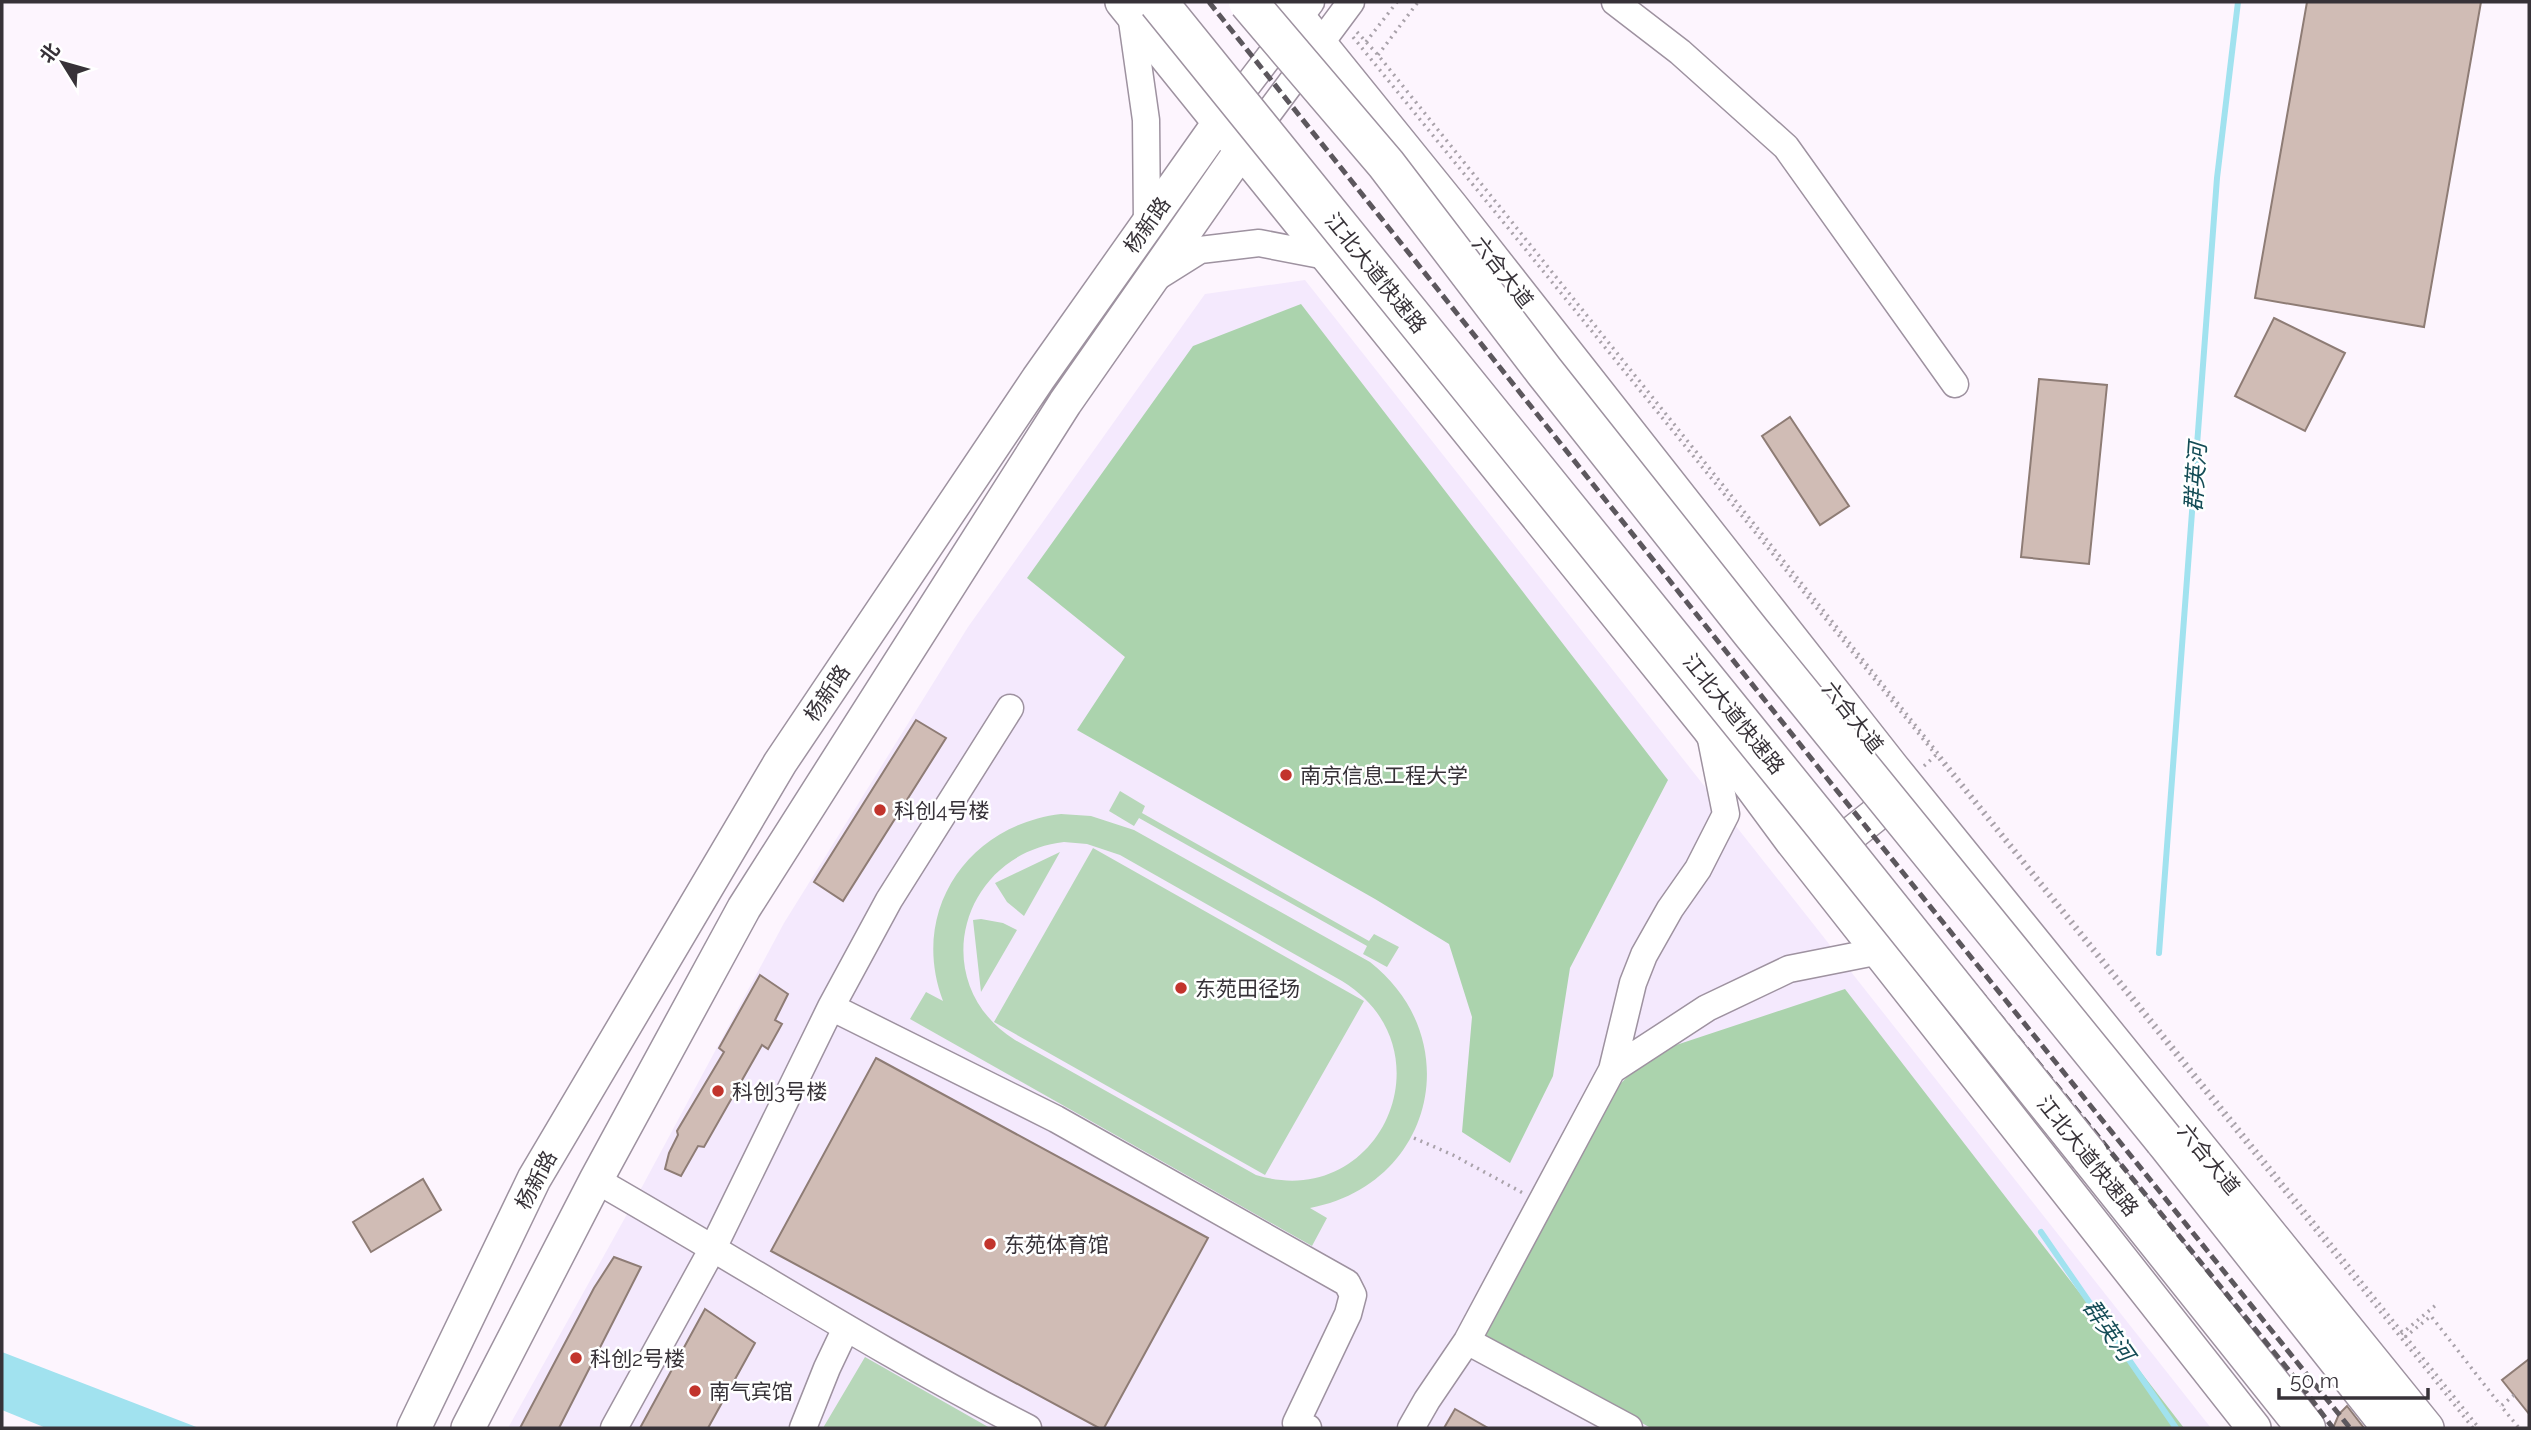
<svg xmlns="http://www.w3.org/2000/svg" width="2531" height="1430" font-family="Raleway,'Noto Sans SC',sans-serif">
<rect width="100%" height="100%" fill="#fdf5fe"/>
<path fill="#f4e9fd" d="M 1305,280 L 2211,1428 L 508,1428 L 636,1198 L 784,923 L 968,627 L 1205,294 Z"/>
<path fill="#b7d7b9" fill-rule="evenodd" d="M 1120,791 L 1145,806 L 1142,813 L 1369,941 L 1374,934 L 1399,947 L 1387,967 L 1363,954 L 1367,946 L 1139,818 L 1134,826 L 1109,811 Z
M 1061,814 L 1091,816 L 1134,830 L 1370,962 C 1468,1039 1434,1185 1310,1208 L 1327,1218 L 1312,1246 L 910,1019 L 926,992 L 943,1001 C 909,911 968,825 1061,814 ZM 1064,842 L 1087,844 L 1120,855 L 1342,981 C 1453,1049 1380,1213 1256,1175 L 1015,1040 C 925,983 960,854 1064,842 Z
M 1093,848 L 1364,1001 L 1265,1175 L 994,1022 Z
M 1060,852 L 1024,916 L 1007,902 L 995,883 Z
M 981,919 L 1003,923 L 1017,930 L 981,992 L 973,920 Z
M 865,1357 L 990,1428 L 823,1428 Z"/>
<path fill="#abd3ad" d="M 1301,304 L 1668,780 L 1570,968 L 1553,1076 L 1510,1163 L 1462,1132 L 1472,1017 L 1449,944 L 1375,899 L 1077,730 L 1125,657 L 1027,578 L 1193,346 Z
M 1845,989 L 2184,1428 L 1651,1428 L 1467,1328 L 1580,1126 L 1649,1054 Z"/>
<path fill="#a1e2ef" d="M 2,1352 L 199,1428 L 46,1428 L 2,1410 Z"/>
<g fill="none" stroke-linecap="round" stroke-linejoin="round">
<path stroke="#a1e2ef" stroke-width="6" d="M 2159,953 L 2217,178 L 2238,2
M 2041,1232 L 2176,1428"/>
</g>
<path fill="#d0bcb5" stroke="#8e7c75" stroke-width="2" d="M 2307,2 L 2481,2 L 2424,327 L 2255,298 Z
M 2274,318 L 2345,353 L 2305,431 L 2235,396 Z
M 2039,379 L 2107,385 L 2089,564 L 2021,557 Z
M 1790,417 L 1849,506 L 1820,525 L 1762,436 Z
M 916,720 L 946,738 L 843,901 L 814,882 Z
M 760,975 L 788,994 L 775,1020 L 782,1024 L 768,1049 L 762,1045 L 704,1147 L 698,1146 L 681,1176 L 665,1169 L 669,1153 L 678,1135 L 677,1131 L 724,1052 L 719,1048 Z
M 876,1058 L 1208,1238 L 1104,1428 L 1099,1428 L 771,1251 Z
M 423,1179 L 441,1210 L 371,1252 L 353,1222 Z
M 614,1257 L 641,1267 L 559,1428 L 520,1428 L 594,1288 Z
M 705,1309 L 755,1343 L 708,1428 L 640,1428 Z
M 2529,1359 L 2529,1414 L 2502,1380 Z
M 2347,1406 L 2364,1428 L 2333,1428 L 2339,1414 Z
M 1455,1409 L 1488,1428 L 1444,1428 Z"/>
<g fill="none" stroke-linecap="round" stroke-linejoin="round">
<g stroke="#9e92a0" stroke-width="29">
<path id="minor" d="M 1615,2 L 1680,52 L 1786,147 L 1955,384
M 1131,14 L 1146,120 L 1147,224
M 1227,112 L 1311,2
M 1250,138 L 1351,2
M 1157,277 L 1200,250 L 1259,243 L 1326,256
M 831,1007 L 1056,1119 L 1347,1283 L 1353,1295 L 1348,1314 L 1296,1423 L 1308,1428
M 1612,1070 L 1707,1008 L 1789,969 L 1880,951
M 596,1180 C 740,1262 880,1353 1028,1428
M 1467,1341 L 1629,1428
M 614,1428 L 713,1248 L 831,1007 L 889,900 L 1010,708
M 803,1428 L 827,1368 L 846,1328
M 1411,1428 L 1427,1400 L 1467,1341 L 1612,1070 L 1633,983 L 1644,955 L 1670,909 L 1698,869 L 1726,814 L 1710,734"/>
</g>
<g stroke="#9e92a0" stroke-width="36">
<path id="major" d="M 1122,2 L 1709,729 L 1791,840 L 2254,1428
M 1286,2 L 1451,206 L 1892,767 L 2427,1428
M 1835,869 L 1845,839 L 1884,808 L 1917,808
M 414,1428 L 534,1179 L 780,763 L 1038,379 L 1219,123
M 468,1428 L 596,1180 L 744,908 L 1065,403 L 1241,151"/>
</g>
<g stroke="#9e92a0" stroke-width="41">
<path id="highway" d="M 2164,1140 L 2392,1428
M 2089,1156 L 2306,1428"/>
</g>
<path stroke="#a9a2aa" stroke-width="3.5" stroke-dasharray="2 5" stroke-linecap="butt" d="M 1357,32 L 1378,55 L 2479,1428
M 1353,37 L 1936,755
M 1366,42 L 1397,2
M 1378,55 L 1418,2
M 1924,766 L 1936,755 L 2473,1428
M 1414,1138 L 1453,1155 L 1523,1193
M 2401,1334 L 2436,1305
M 2405,1337 L 2431,1316 L 2501,1406
M 2514,1395 L 2501,1406 L 2519,1428"/>
<use href="#minor" stroke="#fff" stroke-width="26"/>
<use href="#major" stroke="#fff" stroke-width="33"/>
<use href="#highway" stroke="#fff" stroke-width="38"/>
<path stroke="#5c575d" stroke-width="5" stroke-dasharray="10 5" stroke-linecap="butt" d="M 1173,2 L 2300,1384 L 2333,1428
M 1209,2 L 1830,782 L 2350,1428"/>
<g stroke="#9e92a0" stroke-width="41" stroke-linecap="butt">
<path id="highway-bridge" d="M 1158,2 L 1824,825 L 2089,1156
M 1248,2 L 1386,164 L 1544,371 L 1751,632 L 2164,1140"/>
</g>
<use href="#highway-bridge" stroke="#fff" stroke-width="38"/>
</g>
<g fill="#c2342c" stroke="#fff" stroke-width="2.5">
<circle cx="1286" cy="775" r="7"/>
<circle cx="880" cy="810" r="7"/>
<circle cx="1181" cy="988" r="7"/>
<circle cx="718" cy="1091" r="7"/>
<circle cx="990" cy="1244" r="7"/>
<circle cx="576" cy="1358" r="7"/>
<circle cx="695" cy="1391" r="7"/>
</g>
<g text-anchor="middle" dominant-baseline="central" stroke-width="5" stroke-linejoin="round" paint-order="stroke">
<g font-size="21" fill="#373238" stroke="#fff">
<text transform="translate(1147 225) rotate(-55)">杨新路</text>
<text transform="translate(1503 272) rotate(52)">六合大道</text>
<text transform="translate(1376 273) rotate(51)">江北大道快速路</text>
<text transform="translate(827 693) rotate(-56)">杨新路</text>
<text transform="translate(1734 714) rotate(51)">江北大道快速路</text>
<text transform="translate(1853 717) rotate(52)">六合大道</text>
<text transform="translate(2088 1156) rotate(51)">江北大道快速路</text>
<text transform="translate(2209 1159) rotate(51)">六合大道</text>
<text transform="translate(536 1180) rotate(-62)">杨新路</text>
</g>
<g font-size="21" fill="#373238" stroke="#fff" text-anchor="start">
<text x="1300" y="775">南京信息工程大学</text>
<text x="894" y="810">科创4号楼</text>
<text x="1195" y="988">东苑田径场</text>
<text x="732" y="1091">科创3号楼</text>
<text x="1004" y="1244">东苑体育馆</text>
<text x="590" y="1358">科创2号楼</text>
<text x="709" y="1391">南气宾馆</text>
</g>
<g font-size="23" font-style="italic" fill="#144c56" stroke="#fff">
<text transform="translate(2195 477) rotate(-86)">群英河</text>
<text transform="translate(2109 1330) rotate(55)">群英河</text>
</g>
</g>
<rect width="2531" height="1430" fill="none" stroke="#373238" stroke-width="7"/>
<g transform="translate(63 63) rotate(307)" stroke="#ffffff" stroke-width="5" paint-order="stroke">
<path d="M0-5L12 26L0 18L-12 26Z" fill="#373238"/>
<text y="-10" font-size="19" font-weight="bold" text-anchor="middle" fill="#373238">北</text>
</g>
<path d="M2279 1388v10h149v-10" fill="none" stroke="#373238" stroke-width="3.5"/>
<text x="2290" y="1388" font-size="21" fill="#373238" stroke="#ffffff" stroke-width="5" paint-order="stroke">50 m</text>
</svg>
